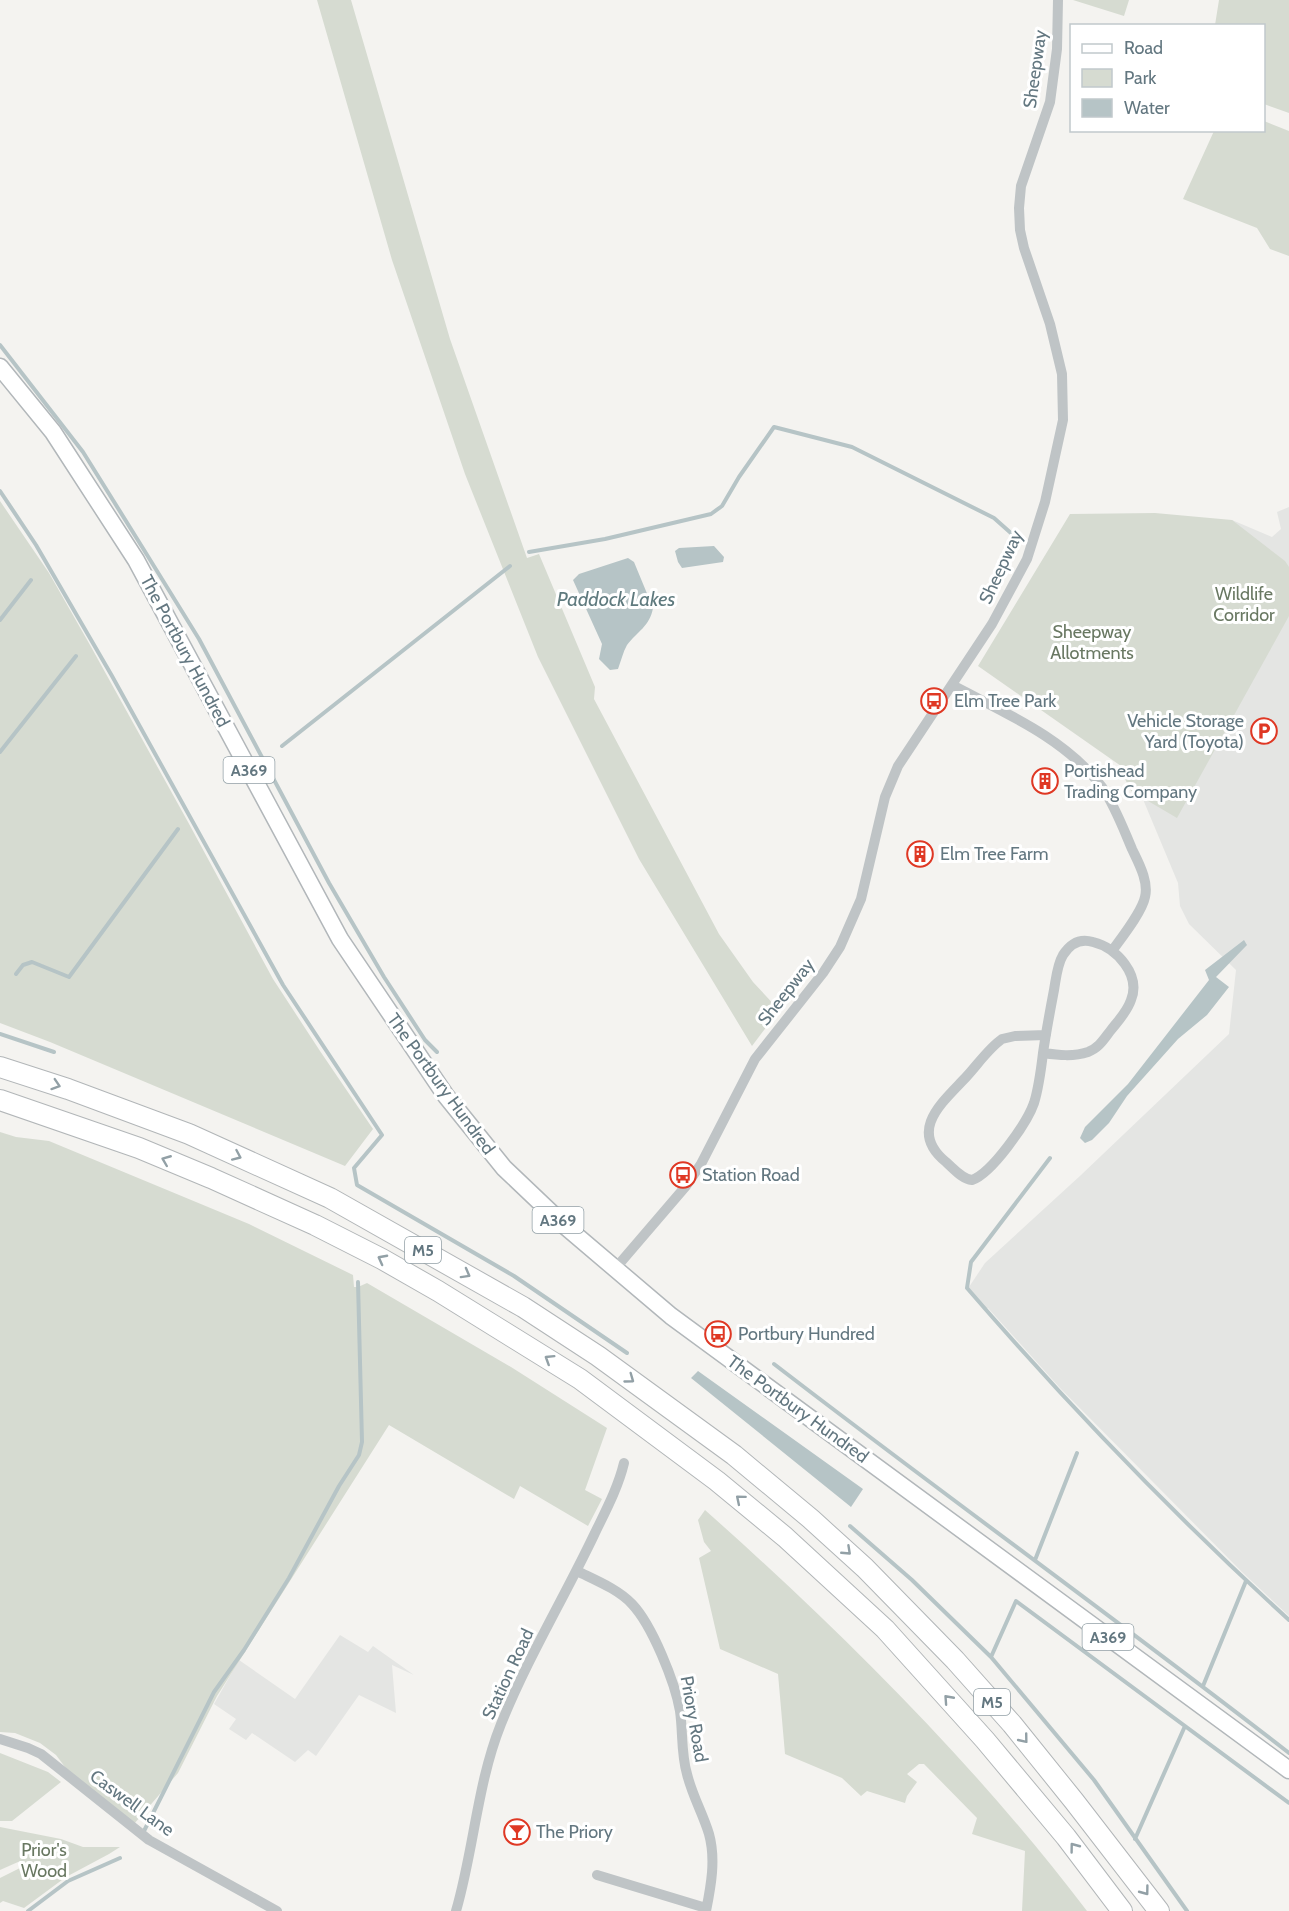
<svg xmlns="http://www.w3.org/2000/svg" width="1289" height="1911" font-family="Cabin,sans-serif">
<rect width="100%" height="100%" fill="#f4f3f0"/>
<path fill="#e4e5e3" d="M 1289,507 L 1289,1616 L 1242,1572 L 1060,1388 L 988,1308 L 984,1310 L 967,1290 L 985,1263 L 1081,1175 L 1229,1034 L 1236,970 L 1189,924 L 1180,906 L 1178,883 L 1132,773 L 1232,520 L 1272,537 L 1281,529 L 1277,512 Z
M 340,1635 L 368,1652 L 373,1646 L 414,1675 L 392,1665 L 396,1713 L 359,1695 L 316,1756 L 308,1750 L 295,1762 L 252,1733 L 246,1740 L 229,1729 L 236,1719 L 214,1704 L 239,1660 L 295,1699 Z"/>
<path fill="#d6dbd1" d="M 317,0 L 351,0 L 450,339 L 527,558 L 539,554 L 595,687 L 594,699 L 719,934 L 753,982 L 779,1010 L 752,1046 L 639,859 L 538,657 L 465,474 L 392,260 Z
M 1073,0 L 1129,0 L 1124,16 Z
M 1219,0 L 1289,0 L 1289,113 L 1264,104 L 1264,26 L 1215,25 Z
M 1264,121 L 1289,131 L 1289,256 L 1270,249 L 1257,228 L 1183,199 L 1214,131 L 1264,130 Z
M 0,501 L 49,573 L 90,645 L 188,822 L 273,979 L 320,1051 L 373,1129 L 345,1166 L 50,1042 L 0,1023 Z
M 1155,513 L 1232,520 L 1285,561 L 1289,567 L 1289,616 L 1177,818 L 1131,791 L 1120,769 L 1121,766 L 978,666 L 1070,514 Z
M 0,1132 L 16,1137 L 49,1141 L 249,1224 L 353,1275 L 354,1287 L 358,1287 L 367,1283 L 511,1367 L 607,1428 L 585,1490 L 602,1499 L 588,1526 L 520,1486 L 514,1499 L 389,1425 L 217,1696 L 178,1773 L 134,1824 L 68,1771 L 56,1755 L 40,1743 L 15,1733 L 0,1732 Z
M 705,1510 C 841,1631 977,1766 1087,1911 L 1022,1911 L 1025,1851 L 972,1834 L 977,1818 L 924,1764 L 919,1764 L 907,1774 L 917,1782 L 907,1796 L 905,1803 L 867,1791 L 861,1796 L 842,1778 L 785,1754 L 778,1674 L 720,1649 L 699,1558 L 711,1551 L 704,1542 L 698,1520 Z
M 0,1753 L 48,1772 L 61,1782 L 12,1821 L 0,1821 Z
M 0,1827 L 61,1839 L 83,1847 L 120,1847 L 109,1854 L 66,1877 L 24,1908 L 3,1901 L 0,1903 L 0,1878 L 20,1868 L 18,1862 L 0,1870 Z"/>
<path fill="#b6c4c6" d="M 714,546 L 724,557 L 723,562 L 682,568 L 678,562 L 675,551 L 679,548 Z
M 628,558 L 634,562 L 653,608 C 650,626 637,632 627,645 C 623,652 621,661 618,669 L 610,670 L 599,659 L 602,644 L 573,580 L 579,574 Z
M 1244,940 L 1247,945 L 1216,977 L 1229,987 L 1207,1015 L 1178,1039 L 1127,1096 L 1109,1123 L 1092,1140 L 1085,1143 L 1080,1138 L 1085,1127 L 1128,1084 L 1209,980 L 1205,970 Z
M 698,1371 L 863,1489 L 851,1507 L 691,1378 Z"/>
<g fill="none" stroke-linecap="round" stroke-linejoin="round">
<path stroke="#b6c4c6" stroke-width="4" d="M 0,345 L 83,452 L 144,550 L 199,639 L 329,883 L 384,977 L 425,1040 L 437,1052
M 0,491 L 36,545 L 112,676 L 283,985 L 382,1135 L 354,1168 L 357,1185 L 514,1276 L 627,1353
M 529,552 L 605,539 L 711,514 L 722,506 L 739,477 L 774,427 L 852,447 L 994,518 L 1012,534
M 0,620 L 31,580
M 282,746 L 510,566
M 0,752 L 76,656
M 16,974 L 23,965 L 32,962 L 69,977 L 178,829
M 0,1034 L 54,1052
M 1050,1158 L 971,1262 L 967,1288 C 1067,1404 1175,1516 1289,1620
M 774,1364 C 944,1495 1119,1621 1289,1753
M 850,1526 L 912,1580 L 991,1657 L 1094,1780 L 1187,1911
M 1035,1560 L 1077,1453
M 991,1657 L 1016,1601 L 1289,1803
M 1203,1686 L 1246,1581
M 144,1831 L 214,1692 L 244,1650 L 289,1578 L 339,1486 L 359,1455 L 362,1442 L 358,1282
M 1135,1839 L 1185,1726
M 28,1911 L 68,1881 L 120,1858"/>
<g stroke="#b2b7ba" stroke-width="19">
<path id="primary" d="M 0,367 L 53,432 L 136,560 L 340,939 L 446,1096 L 504,1168 L 565,1226 L 671,1316 L 1289,1770"/>
</g>
<g stroke="#b2b6b8" stroke-width="22">
<path id="motorway" d="M 0,1067 L 68,1089 L 189,1134 L 330,1198 L 523,1307 L 598,1356 L 734,1455 L 811,1519 L 865,1568 L 955,1660 L 1012,1724 L 1074,1801 L 1159,1911
M 0,1100 L 139,1148 L 211,1178 L 315,1225 L 382,1259 L 438,1291 L 580,1379 L 717,1481 L 785,1537 L 885,1629 L 985,1740 L 1066,1837 L 1122,1911"/>
</g>
<path stroke="#bfc4c6" stroke-width="10" d="M 952,685 C 1005,713 1065,738 1102,787 C 1115,806 1123,828 1132,849 C 1138,862 1149,881 1145,897 C 1142,912 1122,937 1112,951
M 1043,1053 C 1058,1055 1073,1057 1088,1052 C 1099,1048 1104,1039 1111,1030 C 1118,1021 1127,1012 1131,1000 C 1141,975 1117,948 1093,942 C 1080,938 1070,944 1063,955 C 1057,965 1056,979 1054,990 C 1050,1011 1046,1032 1043,1053 C 1041,1070 1039,1087 1034,1103 C 1027,1123 992,1173 972,1180 C 962,1179 954,1169 946,1162 C 907,1130 943,1102 967,1076 C 978,1064 989,1048 1002,1039 L 1015,1036 L 1046,1035
M 614,1270 L 686,1186 L 701,1164 L 755,1059 L 823,973 L 840,947 L 861,899 L 885,797 L 898,766 L 992,624 L 1027,559 L 1045,502 L 1063,420 L 1062,374 L 1050,324 L 1024,248 L 1020,230 L 1019,208 L 1021,186 L 1050,102 L 1057,49 L 1058,0
M 577,1571 C 595,1580 618,1589 632,1604 C 652,1625 675,1682 680,1711 C 683,1732 681,1754 687,1774 C 692,1795 703,1814 709,1834 C 716,1859 711,1886 706,1911
M 0,1739 L 28,1748 L 41,1754 L 149,1840 L 277,1911
M 597,1875 L 706,1908
M 456,1911 C 474,1849 477,1784 501,1724 C 527,1659 564,1598 594,1535 C 605,1512 618,1488 624,1463"/>
<use href="#primary" stroke="#fff" stroke-width="16"/>
<use href="#motorway" stroke="#fff" stroke-width="20"/>
</g>
<defs><path id="oneway-chevron" d="M-2-3.5L2.5 0L-2 3.5" fill="none" stroke-width="1.6" stroke-linecap="round" stroke-linejoin="round" transform="scale(1.5)"/></defs>
<g stroke="#92a0a6">
<use href="#oneway-chevron" transform="translate(56 1085) rotate(18)"/>
<use href="#oneway-chevron" transform="translate(237 1156) rotate(24)"/>
<use href="#oneway-chevron" transform="translate(166 1160) rotate(-158)"/>
<use href="#oneway-chevron" transform="translate(382 1259) rotate(-152)"/>
<use href="#oneway-chevron" transform="translate(466 1274) rotate(29)"/>
<use href="#oneway-chevron" transform="translate(549 1359) rotate(-148)"/>
<use href="#oneway-chevron" transform="translate(630 1379) rotate(36)"/>
<use href="#oneway-chevron" transform="translate(740 1499) rotate(-140)"/>
<use href="#oneway-chevron" transform="translate(847 1551) rotate(43)"/>
<use href="#oneway-chevron" transform="translate(948 1699) rotate(-132)"/>
<use href="#oneway-chevron" transform="translate(1024 1739) rotate(51)"/>
<use href="#oneway-chevron" transform="translate(1074 1847) rotate(-127)"/>
<use href="#oneway-chevron" transform="translate(1145 1891) rotate(53)"/>
</g>
<defs>
<g id="bus-ring" transform="scale(1.35)"><circle r="9.5" fill="#fff" stroke="#df3824" stroke-width="1.5"/><path d="M-5-6H5V4H4V6H2V4H-2V6H-4V4H-5ZM-3.5-4V0h7V-4ZM-3.5 1.2v1.5H-2V1.2ZM2 1.2v1.5H3.5V1.2Z" fill="#df3824"/></g>
<g id="parking-ring" transform="scale(1.35)"><circle r="9.5" fill="#fff" stroke="#df3824" stroke-width="1.5"/><path d="M-3.5-5.5H1a3.5 3.5 0 0 1 0 7H-1V5.5H-3.5ZM-1-3.4V-.6H.8a1.4 1.4 0 0 0 0-2.8Z" fill="#df3824"/></g>
<g id="building-ring" transform="scale(1.35)"><circle r="9.5" fill="#fff" stroke="#df3824" stroke-width="1.5"/><path d="M-4-6H4V6H1V3H-1V6H-4ZM-2.5-4.3h1.7v1.8h-1.7ZM.8-4.3h1.7v1.8H.8ZM-2.5-1h1.7V.8h-1.7ZM.8-1h1.7V.8H.8Z" fill="#df3824"/></g>
<g id="bar-ring" transform="scale(1.35)"><circle r="9.5" fill="#fff" stroke="#df3824" stroke-width="1.5"/><path d="M-6-5H6L.8 .8V4.5H3.5V6h-7V4.5H-.8V.8Z" fill="#df3824"/></g>
</defs>
<g fill-rule="evenodd">
<use href="#bus-ring" x="934" y="701"/>
<use href="#parking-ring" x="1264" y="731"/>
<use href="#building-ring" x="1045" y="781"/>
<use href="#building-ring" x="920" y="854"/>
<use href="#bus-ring" x="683" y="1175"/>
<use href="#bus-ring" x="718" y="1334"/>
<use href="#bar-ring" x="517" y="1832"/>
</g>
<g text-anchor="middle" dominant-baseline="central" stroke-width="6" stroke-linejoin="round" paint-order="stroke">
<g fill="#fff" stroke="#92a0a6" stroke-width="1.5">
<rect x="223.5" y="757" width="51" height="26" rx="4.5"/>
<rect x="532.5" y="1207" width="51" height="26" rx="4.5"/>
<rect x="405" y="1237" width="36" height="26" rx="4.5"/>
<rect x="1082.5" y="1624" width="51" height="26" rx="4.5"/>
<rect x="974" y="1689" width="36" height="26" rx="4.5"/>
</g>
<g font-size="16" font-weight="bold" fill="#637780">
<text x="249" y="770">A369</text>
<text x="558" y="1220">A369</text>
<text x="423" y="1250">M5</text>
<text x="1108" y="1637">A369</text>
<text x="992" y="1702">M5</text>
</g>
<g font-size="18" fill="#637780" stroke="#fff">
<text transform="translate(1035 69) rotate(-82)">Sheepway</text>
<text transform="translate(1001 567) rotate(-65)">Sheepway</text>
<text transform="translate(185 651) rotate(62)">The Portbury Hundred</text>
<text transform="translate(786 992) rotate(-52)">Sheepway</text>
<text transform="translate(441 1084) rotate(54)">The Portbury Hundred</text>
<text transform="translate(798 1409) rotate(36)">The Portbury Hundred</text>
<text transform="translate(508 1674) rotate(-65)">Station Road</text>
<text transform="translate(694 1719) rotate(80)">Priory Road</text>
<text transform="translate(132 1803) rotate(36)">Caswell Lane</text>
</g>
<g font-size="18" fill="#697862" stroke="#fff">
<text x="1244" y="594">Wildlife<tspan x="1244" dy="21">Corridor</tspan></text>
<text x="1092" y="632">Sheepway<tspan x="1092" dy="21">Allotments</tspan></text>
<text x="44" y="1850">Prior's<tspan x="44" dy="21">Wood</tspan></text>
</g>
<g font-size="18" fill="#637780" stroke="#fff" text-anchor="start">
<text x="954" y="701">Elm Tree Park</text>
<text x="1244" y="721" text-anchor="end">Vehicle Storage<tspan x="1244" dy="21">Yard (Toyota)</tspan></text>
<text x="1064" y="771">Portishead<tspan x="1064" dy="21">Trading Company</tspan></text>
<text x="940" y="854">Elm Tree Farm</text>
<text x="702" y="1175">Station Road</text>
<text x="738" y="1334">Portbury Hundred</text>
<text x="536" y="1832">The Priory</text>
</g>
<g font-size="20" font-style="italic" fill="#5f7a7e" stroke="#fff">
<text x="616" y="599">Paddock Lakes</text>
</g>
</g>
<rect x="1070" y="24" width="195" height="108" fill="#ffffff" stroke="#c1c9cc" stroke-width="1.5"/>
<rect x="1082" y="44" width="30" height="9" fill="#ffffff" stroke="#c1c9cc" stroke-width="1.5"/>
<text x="1124" y="54" font-size="18" fill="#637780">Road</text>
<rect x="1082" y="69" width="30" height="18" fill="#d6dbd1" stroke="#c1c9cc" stroke-width="1.5"/>
<text x="1124" y="84" font-size="18" fill="#637780">Park</text>
<rect x="1082" y="99" width="30" height="18" fill="#b6c4c6" stroke="#c1c9cc" stroke-width="1.5"/>
<text x="1124" y="114" font-size="18" fill="#637780">Water</text>
</svg>
